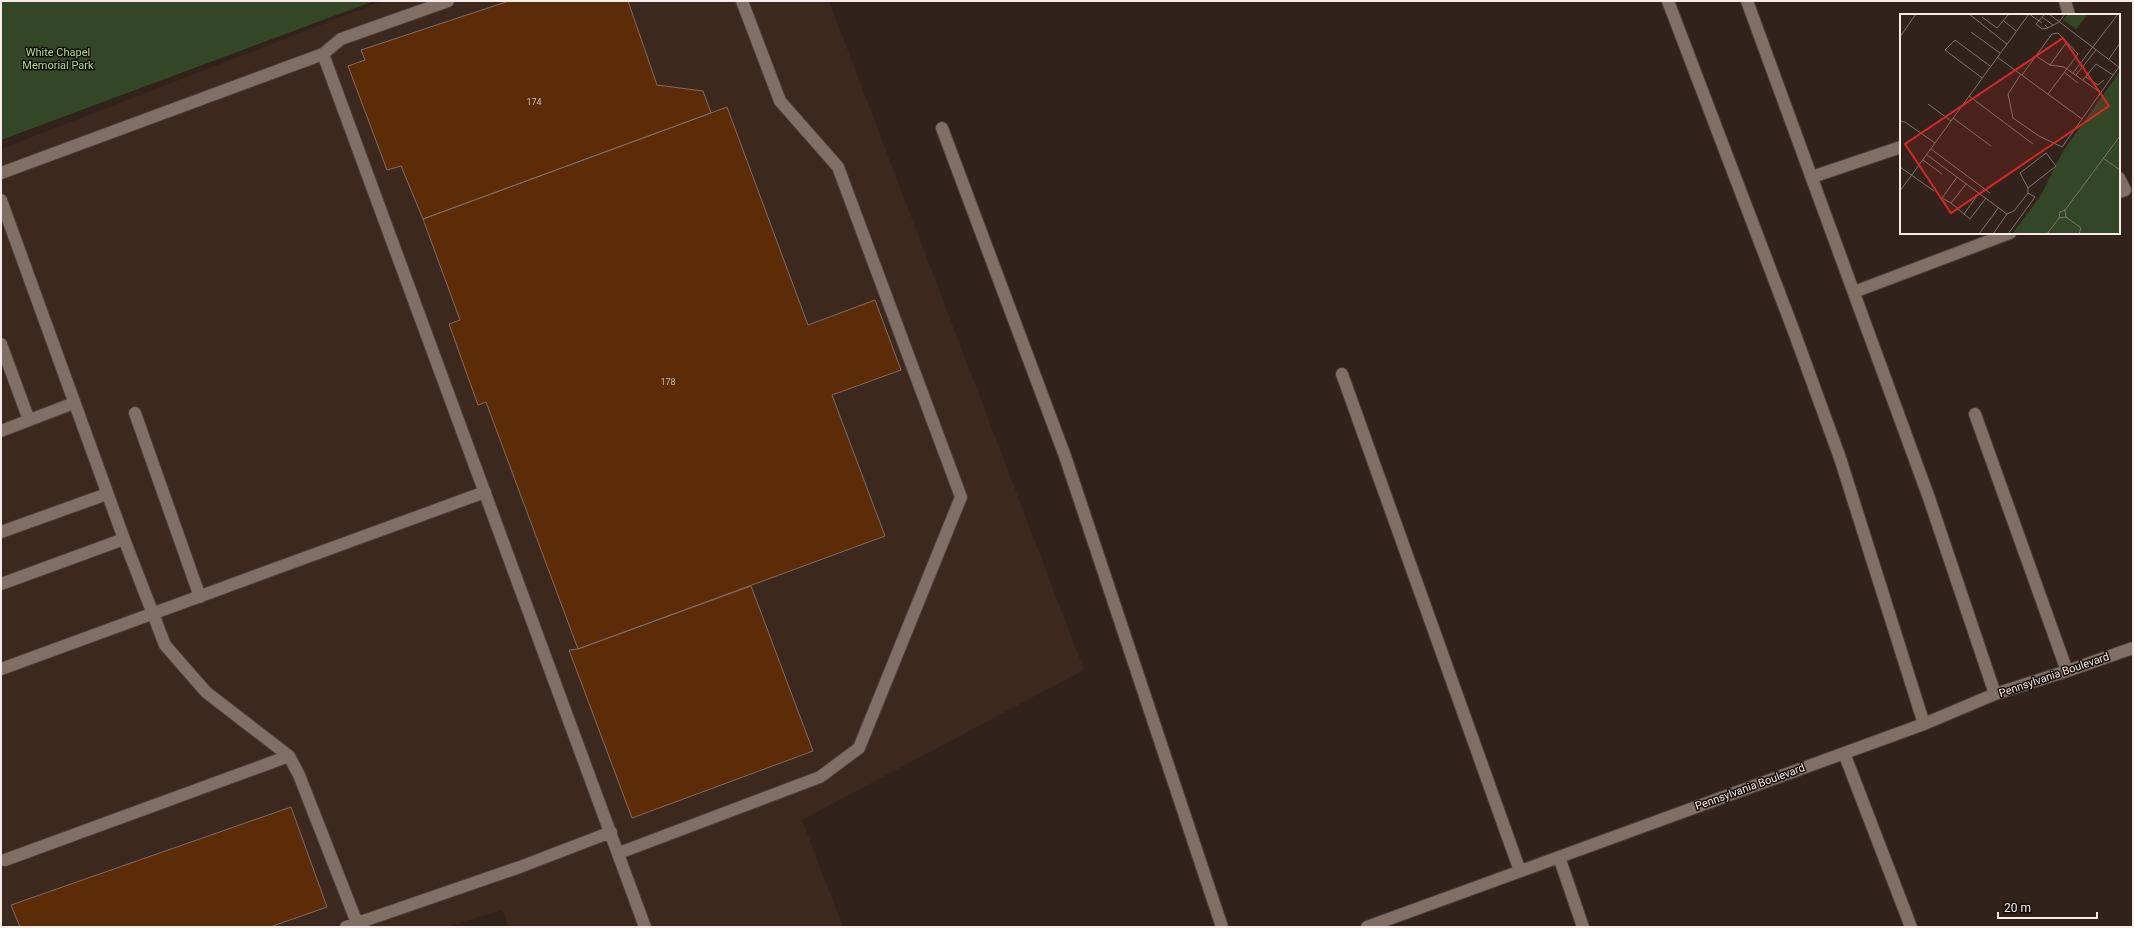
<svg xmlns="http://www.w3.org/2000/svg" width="2134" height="928" font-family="Roboto,sans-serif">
<rect width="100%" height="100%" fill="#31221b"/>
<path fill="#3d281e" d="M 382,1 L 829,1 L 1084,670 L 802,820 L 843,927 L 509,927 L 502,910 L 446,927 L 1,927 L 1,149 Z"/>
<path fill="#334626" d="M 1,1 L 374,1 L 1,140 Z"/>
<path fill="#5c2c08" stroke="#7e6c62" d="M 509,1 L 628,1 L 657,85 L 703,91 L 711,113 L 423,219 L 401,166 L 387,170 L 348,66 L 365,60 L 361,50 Z
M 727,107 L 808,325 L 875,300 L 901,370 L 832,395 L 885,536 L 578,649 L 486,402 L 478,405 L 449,324 L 460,320 L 423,219 Z
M 751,586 L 813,751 L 632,818 L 569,650 L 578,649 Z
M 291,807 L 327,907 L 270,927 L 20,927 L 11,905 Z"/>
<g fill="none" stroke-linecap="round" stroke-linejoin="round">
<g stroke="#4a3c38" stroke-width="14">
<path id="minor" d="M 448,1 L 341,39 L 323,54 L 645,927
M 1668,1 L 1793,329 L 1840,458 L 1924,724
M 1747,1 L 1929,498 L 1995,694
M 2065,1 L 2069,15
M 942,128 L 1065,456 L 1222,927
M 1,173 L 323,54
M 1812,177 L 1901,147
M 2119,178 L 2125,190 L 2119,192
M 1,200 L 124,539 L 165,645 L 206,692 L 289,756 L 299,775 L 357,923
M 1854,292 L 2010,233
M 1,344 L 29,420
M 1342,374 L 1520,871
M 135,413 L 200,597
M 1975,414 L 2067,671
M 1,431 L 74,403
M 1,532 L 107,494
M 1,584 L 124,539
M 1,669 L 485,492
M 1844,753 L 1911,927
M 619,853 L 820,777 L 859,748 L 961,497 L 838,167 L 780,101 L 742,1
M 1559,857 L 1583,927
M 5,860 L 289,756
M 346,927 L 520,867 L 611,832
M 1367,927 L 1924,724 L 1995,694 L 2067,671 L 2133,648"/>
</g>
<use href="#minor" stroke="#816f66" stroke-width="12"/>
</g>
<g text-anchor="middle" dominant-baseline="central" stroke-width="3" stroke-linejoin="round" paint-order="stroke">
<g font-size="9" fill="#d0bcb0">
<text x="534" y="102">174</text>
<text x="668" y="382">178</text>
</g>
<g font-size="11" fill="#aedd90" stroke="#140d0a">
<text x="58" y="52">White Chapel<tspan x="58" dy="13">Memorial Park</tspan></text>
</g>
<g font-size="11" fill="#f7ece8" stroke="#140d0a">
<text transform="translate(2054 675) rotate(-19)">Pennsylvania Boulevard</text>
<text transform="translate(1750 787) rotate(-20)">Pennsylvania Boulevard</text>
</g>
</g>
<g transform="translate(1900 14)">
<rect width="220" height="220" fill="#31221b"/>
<path d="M 168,0 L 188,0 L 176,15 L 163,6 ZM 220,57 L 220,217 L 218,220 L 112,220 L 141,181 L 163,137 Z" fill="#334626"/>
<path fill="none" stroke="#80736d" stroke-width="1" d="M 69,0 L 107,30M 129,0 L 142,9M 145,0 L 136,10 L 142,15 L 148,14M 149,0 L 220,54M 82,3 L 97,14 L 109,0M 142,3 L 153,11M 104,7 L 116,17M 145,11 L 148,14 L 159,8 L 165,0M 71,18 L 100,39M 0,23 L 16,0M 136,42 L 150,51 L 164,53 L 201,79M 97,43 L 182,105 L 162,133 L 139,122 L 113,104 L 108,80 L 121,60M 209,45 L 220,29M 150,51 L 166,29M 164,58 L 178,69M 173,59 L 218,0M 122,61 L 152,20 L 158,19 L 178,40 L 148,80M 176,61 L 196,36M 186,63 L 198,71 L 204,66M 82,64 L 45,36 L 55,26 L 90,52M 183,66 L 196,50 L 213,61M 69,82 L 133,130M 28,90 L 51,107M 53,104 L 91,132M 182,105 L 219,53M 0,107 L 5,108 L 35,129M 31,135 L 90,179M 27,141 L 107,200M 203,144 L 220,156M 23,146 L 42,160M 0,153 L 34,177M 57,163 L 42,184 L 51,189 L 66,170M 128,174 L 120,159 L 146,139 L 156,152 L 128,174 L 128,179M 0,177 L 129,0M 79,179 L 64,200 L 70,205 L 86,184M 51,189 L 64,200M 166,203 L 181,214 L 179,220M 159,204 L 160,198 L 165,196 L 220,122M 79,220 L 99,193M 93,220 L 107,200 L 114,197 L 128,179 L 135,183 L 108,220M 147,220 L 159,204 L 166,203 L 165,196"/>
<path fill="#d62828" fill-opacity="0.15" stroke="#d62828" stroke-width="2" d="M 163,24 L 209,92 L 51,199 L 5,130 Z"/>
<rect width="220" height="220" fill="none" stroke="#f7ece8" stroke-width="2"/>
</g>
<rect width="2134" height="928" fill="none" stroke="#f7ece8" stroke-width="4"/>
<path d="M1998 912v6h99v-6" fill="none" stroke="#f7ece8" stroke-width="2"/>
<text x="2004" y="912" font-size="12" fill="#f7ece8" stroke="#140d0a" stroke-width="3" paint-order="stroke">20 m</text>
</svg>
